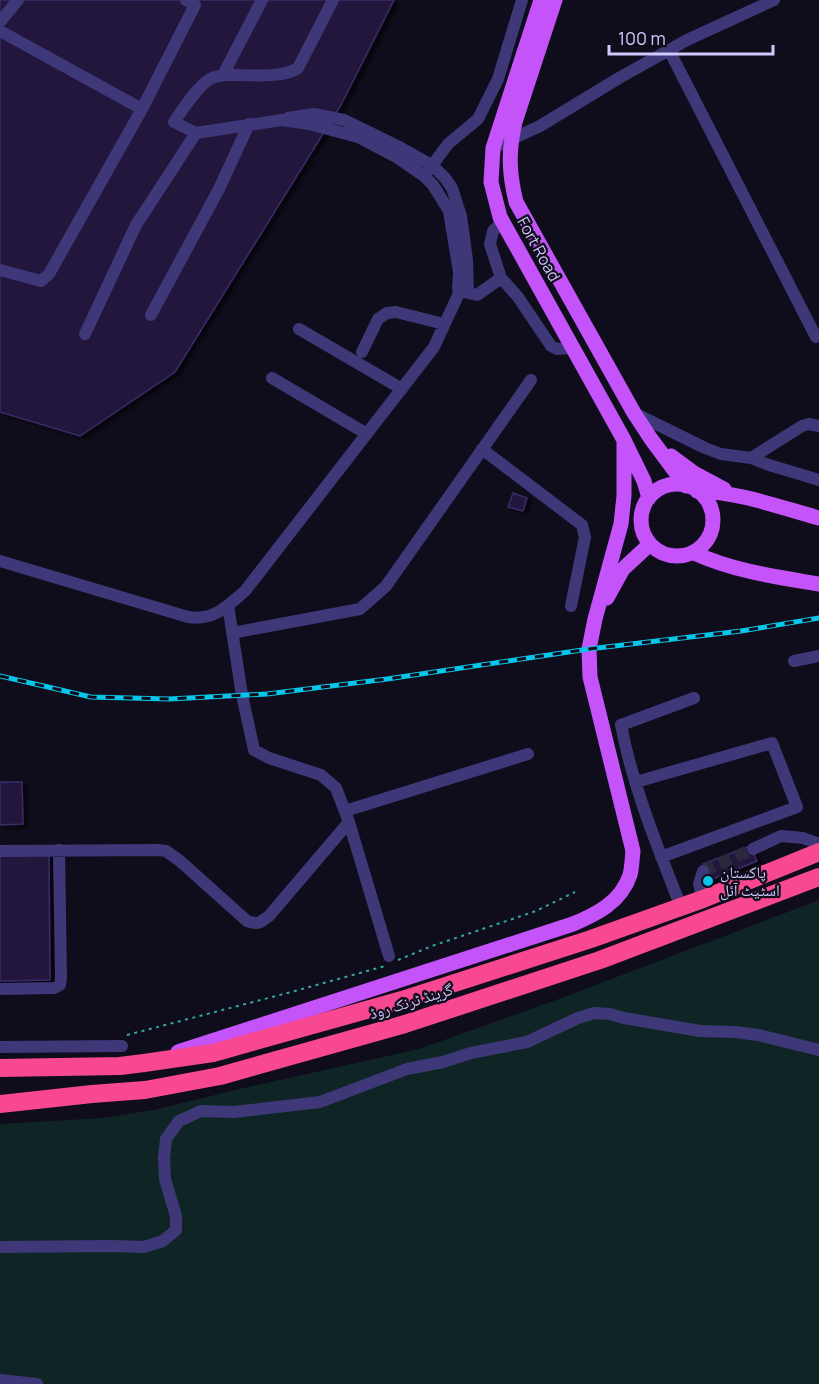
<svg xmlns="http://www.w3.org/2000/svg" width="819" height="1384" font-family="Manrope,'Noto Naskh Arabic',sans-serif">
<defs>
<filter id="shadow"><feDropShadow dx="4.5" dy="2.5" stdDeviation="1.5" flood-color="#0009"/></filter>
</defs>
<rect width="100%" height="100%" fill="#0f0c1b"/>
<path fill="#0f2525" d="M 819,900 L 819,1384 L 0,1384 L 0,1124 L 102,1118 L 154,1110 L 239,1089 L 419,1049 L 551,1002 Z"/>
<path fill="#22183c" stroke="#3a2b67" stroke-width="1.5" filter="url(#shadow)" d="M 0,0 L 394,0 L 341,105 L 175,372 L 80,436 L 0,412 Z
M 513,493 L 527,498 L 523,511 L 508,507 Z
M 0,782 L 22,782 L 23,824 L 0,825 Z
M 750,846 L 757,861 L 708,881 L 703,864 Z
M 49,854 L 50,980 L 0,981 L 0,855 Z"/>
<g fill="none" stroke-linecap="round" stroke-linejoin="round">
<path stroke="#2c283d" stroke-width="12" stroke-dasharray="12 6" stroke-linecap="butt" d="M 703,871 L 753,849"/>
<path stroke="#31a8a8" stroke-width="2" stroke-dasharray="3 4.5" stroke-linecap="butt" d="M 398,960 L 432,946 L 536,911 L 575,892
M 127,1035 L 295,991 L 385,966"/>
<path stroke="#3e3879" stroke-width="12" d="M 0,22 L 18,0
M 0,31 L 142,109
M 669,50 L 816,337
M 223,75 L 262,0
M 288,118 L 314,114 L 344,120 L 401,148 L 433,166 L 445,178 L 452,188 L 461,216 L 467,260 L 468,293
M 196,133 L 174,122 C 183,109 197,87 210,79 C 216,75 226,75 233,75 C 251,75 284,78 298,68 L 333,0
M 493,148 L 540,126 L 619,78 L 687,40 L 774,0
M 428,171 L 448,144 L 478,119 L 498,79 L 522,0
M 503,221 L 493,231 L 490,244 L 501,278 L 518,297 L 551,346 L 557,349 L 573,348
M 0,270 L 41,281 L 49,274 L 142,109 L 195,5 L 186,0
M 151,315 L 219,189 L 249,124
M 299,329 L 402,389
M 85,334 L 136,225 L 196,133 L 282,120 L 309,124 L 358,137 L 398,158 L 424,176 L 433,185 L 449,211 L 459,272 L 458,289 L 460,291 L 477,295 L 501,278
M 362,352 L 378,319 L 387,313 L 396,312 L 444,324
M 272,378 L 367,434
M 634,413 L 705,448 L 721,454 L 751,458 L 769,465 L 819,480
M 482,449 L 582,525 L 585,537 L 571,606
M 751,458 L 802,426 L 809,424 L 819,426
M 0,561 L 188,617 C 214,621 226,607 245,591 L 434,347 L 460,291
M 228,605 L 242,695 L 254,750 L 269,758 L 321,775 L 336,788 L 349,822 L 389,956
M 232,633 L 360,609 L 386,586 L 531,380
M 794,661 L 819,656
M 636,782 L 772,743 L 797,807 L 661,857
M 345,811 L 528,754
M 753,849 L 781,836 L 803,838 L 819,844
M 0,851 L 158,850 L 166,851 L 180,861 L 247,921 C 259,925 259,923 269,916 L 349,822
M 703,899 L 699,884 L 703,871
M 681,907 C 658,848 633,788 621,725 L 694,698
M 0,989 L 54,988 L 60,985 L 61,978 L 59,850
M 0,1047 L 122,1046
M 0,1247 L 111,1246 L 144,1247 L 163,1241 L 176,1230 L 176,1216 L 165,1179 L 164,1158 L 166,1139 L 179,1121 L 201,1111 L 234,1112 L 320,1102 L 407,1069 L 443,1062 L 471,1053 L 527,1042 L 578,1018 L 594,1013 L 610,1014 L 624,1018 L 700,1031 L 735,1032 L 758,1035 L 819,1050
M 0,1380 L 37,1384"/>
<path stroke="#c453f9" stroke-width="15" d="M 541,0 L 493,148 L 491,182 L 500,217 L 624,440 L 644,481 L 649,498
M 555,0 L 515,122 C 508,152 509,173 516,202 L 634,413 L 651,439 L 686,486
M 671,456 L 694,473 L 724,489
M641 520a36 36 0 1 1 72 0a36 36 0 1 1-72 0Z
M 697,491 C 739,492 779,507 819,518
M 694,553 C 733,571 777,577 819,584
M 607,598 L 623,569 L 650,544
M 178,1052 L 573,924 C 597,914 621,902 630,875 C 632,868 632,859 633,851 L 590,677 L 589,649 L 595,619 L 621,524 L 624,496 L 624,440"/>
<path stroke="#f84892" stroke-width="18" d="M 0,1068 L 120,1066 L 144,1063 L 213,1053 L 402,1000 L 591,939 L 703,899 L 819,852
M 0,1104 L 92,1094 L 145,1090 L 220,1076 L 405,1024 L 600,960 L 819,877"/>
<g stroke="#08c6e9" stroke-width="5">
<path id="rail" d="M 0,676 L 91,697 L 169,699 L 267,694 L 387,679 L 589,649 L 741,631 L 819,618"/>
</g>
<use href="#rail" stroke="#0f0c1b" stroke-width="3" stroke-dasharray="9" stroke-linecap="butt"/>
</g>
<circle fill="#08c6e9" stroke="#0f0c1b" stroke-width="2" cx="708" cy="881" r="6"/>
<g text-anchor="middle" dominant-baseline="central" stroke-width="4.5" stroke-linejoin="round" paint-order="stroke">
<g font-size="16" fill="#d1c8fd" stroke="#0f0c1b">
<text transform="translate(539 249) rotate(61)">Fort Road</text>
<text transform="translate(411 1001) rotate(-17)">گرینڈ ٹرنک روڈ</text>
</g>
<g font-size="16" fill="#d1c8fd" stroke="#0f0c1b" text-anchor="start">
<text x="720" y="872">پاکستان<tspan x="720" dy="18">اسٹیٹ آئل</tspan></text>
</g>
</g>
<path d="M609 45v9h164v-9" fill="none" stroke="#d1c8fd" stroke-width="3"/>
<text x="618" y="45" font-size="18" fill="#d1c8fd" stroke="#0f0c1b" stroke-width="4.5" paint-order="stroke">100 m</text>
</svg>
